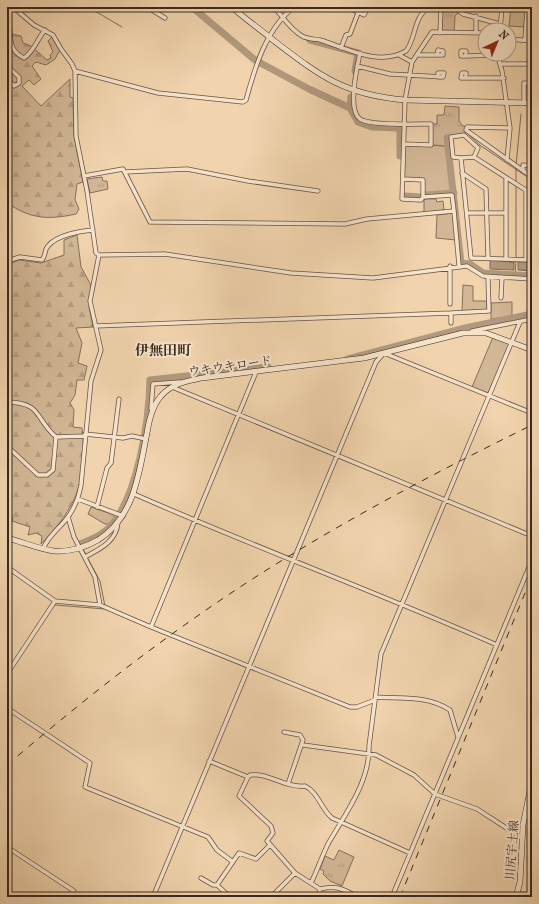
<svg xmlns="http://www.w3.org/2000/svg" width="539" height="904" font-family="'IM FELL French Canon','Noto Serif JP',serif">
<defs>
<pattern id="forest-firs" width="22" height="20" patternUnits="userSpaceOnUse"><rect width="22" height="20" fill="#d2b796"/><path d="M5 1l3.5 6h-7zM16 11l3.5 6h-7z" fill="#b59d81"/></pattern>
<pattern id="park-tufts" width="24" height="20" patternUnits="userSpaceOnUse"><rect width="24" height="20" fill="#d2b796"/><path d="M3 7l-1-3M5 7V3M7 7l1-3M15 17l-1-3M17 17v-4M19 17l1-3" fill="none" stroke="#b59d81"/></pattern>
<pattern id="water-ripples" width="26" height="14" patternUnits="userSpaceOnUse"><rect width="26" height="14" fill="#b29a7e"/><path d="M2 4q2-2 4 0t4 0M15 11q2-2 4 0t4 0" fill="none" stroke="#927e67"/></pattern>
</defs>
<rect width="100%" height="100%" fill="#f1d4ae"/>
<filter id="stains"><feTurbulence type="fractalNoise" baseFrequency=".005" numOctaves="4"/><feColorMatrix values="0 0 0 0 .2 0 0 0 0 .09 0 0 0 0 .02 0 0 0 .5 -.17"/></filter>
<radialGradient id="worn" r=".72"><stop offset=".6" stop-color="#630" stop-opacity="0"/><stop offset="1" stop-color="#630" stop-opacity=".3"/></radialGradient>
<path fill="#d2b796" stroke="#86705c" d="M 511,7 L 532,7 L 532,9 L 526,8 L 524,27 L 509,26 Z
M 404,144 L 446,146 L 452,191 L 423,194 L 422,180 L 403,179 Z
M 424,199 L 436,199 L 437,202 L 443,201 L 444,210 L 424,213 Z
M 453,213 L 456,240 L 436,238 L 437,215 Z
M 463,285 L 473,286 L 473,301 L 487,301 L 487,310 L 462,311 Z
M 512,302 L 512,316 L 491,319 L 491,303 Z
M 493,337 L 510,343 L 488,393 L 472,387 Z"/>
<path fill="url(#forest-firs)" stroke="#86705c" d="M 12,34 L 21,36 L 23,43 L 31,46 L 47,60 L 51,58 L 50,55 L 53,52 L 48,41 L 52,37 L 60,50 L 55,59 L 46,65 L 36,62 L 32,66 L 41,79 L 34,85 L 29,80 L 22,86 L 41,106 L 70,79 L 70,97 L 73,98 L 74,136 L 83,182 L 77,184 L 75,200 L 79,209 L 76,214 C 48,220 31,219 7,203 L 7,37 Z
M 77,235 L 81,267 L 92,287 L 89,307 L 93,327 L 76,328 L 82,343 L 78,363 L 87,366 L 84,380 L 77,380 L 75,395 L 70,403 L 74,410 L 73,427 L 82,428 C 88,480 77,507 41,544 L 42,536 L 36,533 L 28,535 L 30,527 L 12,521 L 13,518 L 7,515 L 7,265 L 19,260 L 41,263 L 64,255 L 64,240 Z"/>
<path fill="url(#park-tufts)" stroke="#86705c" d="M 440,11 L 460,11 L 455,16 L 454,33 L 440,33 Z
M 445,106 L 459,107 L 459,121 L 463,126 L 467,127 L 464,135 L 446,137 L 446,146 L 431,145 L 431,124 L 437,124 L 437,115 L 444,115 Z
M 102,177 L 103,181 L 107,181 L 108,189 L 90,193 L 87,179 Z
M 91,507 L 120,517 L 113,524 L 105,524 L 88,514 Z
M 339,850 L 354,857 L 342,886 L 330,881 L 323,874 L 324,871 L 320,869 L 325,856 L 334,860 Z"/>
<path fill="url(#water-ripples)" stroke="#826d59" d="M 490,260 L 514,262 L 514,270 L 490,269 Z
M 518,262 L 532,262 L 532,271 L 518,270 Z"/>
<g fill="none" stroke-linecap="round" stroke-linejoin="round">
<path stroke="#826d59" stroke-width="1" d="M 88,7 L 122,27
M 466,132 L 481,146 L 532,180
M 516,165 L 521,114
M 516,183 L 516,168
M 516,257 L 516,186
M 515,275 L 516,260
M 82,548 L 86,554
M 87,557 L 100,581 L 105,606
M 55,605 L 105,609"/>
<path stroke="#b29a7e" stroke-width="7" d="M 192,7 L 255,60 L 309,89 L 350,108 L 358,122 L 372,127 L 398,128 L 400,130 L 400,156
M 310,40 L 358,53 L 355,71
M 350,108 L 351,97
M 447,138 L 461,263 L 470,264 L 483,273 L 532,276
M 425,195 L 454,193
M 406,196 L 421,197
M 348,359 L 465,328 L 532,314
M 80,544 C 91,540 101,536 109,528 C 138,497 149,421 150,380 L 268,367"/>
<g stroke="#675444" stroke-width="5">
<path id="street" d="M 13,7 L 34,25 L 53,35 L 61,49 L 72,64 L 75,71 L 76,136 L 87,191 L 96,253 L 99,255 L 90,301 L 101,350 L 91,381 L 81,485 C 79,497 75,507 68,517 C 60,528 48,536 43,549
M 147,7 L 165,18
M 274,7 C 282,16 291,30 302,36 C 307,39 314,39 320,40 C 347,48 378,67 406,51 C 416,39 413,18 428,8 L 440,10
M 347,7 L 364,15 L 368,7
M 459,7 L 459,11 L 463,14 L 500,24
M 495,7 L 502,8
M 7,19 C 14,32 4,48 24,58 C 34,52 37,39 45,30
M 500,30 L 502,7
M 440,33 L 441,7
M 476,33 L 476,16
M 509,39 L 532,41
M 525,40 L 527,10
M 341,48 L 346,35 L 350,34 L 358,13
M 510,51 L 511,39
M 360,53 C 357,67 347,110 360,119 C 369,126 418,124 431,124 L 431,145 L 404,144
M 497,54 L 502,71 L 510,128 L 507,160
M 399,55 L 412,62
M 417,55 L 443,55 L 443,51 L 438,50 L 437,55
M 466,56 L 466,51 L 461,51 L 461,56 L 466,56 L 496,55
M 500,64 L 527,64
M 7,66 L 19,77 L 19,83 L 14,86 L 7,78
M 357,66 L 390,74 L 443,77 L 444,73 L 438,73 L 438,77
M 75,71 L 158,93 L 243,102 L 246,100 C 255,67 266,29 294,7
M 466,78 L 466,73 L 462,73 L 461,78 L 504,78
M 524,103 L 524,83 L 532,83
M 530,126 L 530,131 L 532,131
M 510,128 L 467,127 L 466,130 L 532,177
M 461,158 L 453,157 L 451,137 L 464,135 L 478,148 L 474,157
M 523,171 L 523,165 L 532,166
M 125,172 L 187,169 L 248,181 L 318,191
M 462,173 L 486,189 L 488,258
M 84,176 L 123,169 L 150,222 L 345,224 L 367,219 L 454,211 L 459,265
M 403,179 L 423,180 L 423,197 L 452,195 L 454,211
M 526,191 L 526,260
M 532,194 L 474,157 L 461,158 L 471,258 L 532,260
M 423,197 L 421,200 L 402,199 L 405,100 L 412,62 L 432,32 L 485,33
M 467,213 L 505,213
M 99,255 L 165,254 L 291,273 L 373,278 L 467,266 L 483,276 L 532,279
M 506,259 L 506,178
M 7,261 L 20,257 L 42,260 C 46,256 44,250 48,246 C 57,235 80,231 93,230
M 501,298 L 502,277
M 450,304 L 450,266
M 451,323 L 451,313 L 489,311 L 488,277
M 95,326 L 451,313
M 472,331 L 532,319
M 172,387 L 532,536
M 7,402 C 43,403 34,418 56,437 L 85,436
M 151,409 L 153,384 L 180,382
M 85,434 L 123,438 L 132,436 L 146,439
M 7,446 L 38,475 L 47,475 L 53,470 L 56,437
M 134,494 C 254,547 377,592 497,645
M 78,499 L 123,516
M 97,507 L 107,468 L 111,463 L 119,399
M 68,517 L 74,537 L 95,577 L 100,605
M 85,557 C 100,549 117,541 118,522
M 7,567 L 55,601 L 100,605 L 151,627 L 350,707 L 357,707 L 375,700
M 151,627 L 256,372
M 7,674 L 55,601
M 376,697 C 402,699 427,695 450,710 L 458,737
M 7,708 L 90,763 L 85,787 L 208,837 L 217,850 L 233,862
M 284,732 L 300,735 L 303,740 L 288,784
M 303,745 L 376,755 L 414,775 L 435,794 L 477,809 L 522,838
M 209,761 L 248,777 L 239,796 L 271,826 L 273,833 L 267,841 L 295,873 L 320,889 C 337,885 343,889 358,897
M 248,777 L 250,775 C 267,772 285,788 305,786 C 318,792 321,809 332,818 L 410,853
M 7,847 L 74,891 L 73,897
M 201,878 L 213,885 L 217,885 L 239,853 L 256,859 L 270,845
M 311,883 C 317,871 322,856 328,844 C 345,814 370,782 369,746 L 381,654 L 520,322
M 217,885 L 230,897
M 153,897 L 376,362 L 384,353 L 532,413
M 271,897 L 295,873
M 318,897 L 320,889
M 392,897 L 532,560"/>
</g>
<g stroke="#392921" stroke-width="6">
<path id="secondary" d="M 232,7 C 245,19 260,29 273,40 C 320,76 344,95 405,100 L 532,103
M 7,538 C 23,542 38,549 54,551 C 70,552 84,548 98,540 C 135,517 139,472 147,433 C 149,420 152,406 161,396 C 171,384 187,381 202,378 L 364,358 L 463,333 L 486,333 L 532,350
M 516,897 L 520,882 L 523,825 L 532,781"/>
</g>
<use href="#street" stroke="#f6e3ca" stroke-width="3.5"/>
<use href="#secondary" stroke="#f6e3ca" stroke-width="5"/>
<path stroke="#392921" stroke-width="1" stroke-dasharray="7 7" stroke-linecap="butt" d="M 7,765 C 68,713 130,663 196,617 C 301,543 416,482 532,425
M 400,897 L 532,576"/>
</g>
<g text-anchor="middle" dominant-baseline="central" stroke-width="4" stroke-linejoin="round" paint-order="stroke">
<g font-size="12" fill="#392921" stroke="#f6e3ca">
<text transform="translate(230 366) rotate(-8)">ウキウキロード</text>
<text transform="translate(512 850) rotate(-86)">川尻宇土線</text>
</g>
<g font-size="14" font-weight="bold" fill="#392921" stroke="#f6e3ca">
<text x="163" y="350">伊無田町</text>
</g>
</g>
<rect width="539" height="904" fill="none" stroke="#f1d4ae" stroke-width="24"/>
<rect x="8" y="8" width="523" height="888" fill="none" stroke="#392921" stroke-width="2"/>
<rect x="12" y="12" width="515" height="880" fill="none" stroke="#392921"/>
<g transform="translate(497 42) rotate(44)"><circle r="19" fill="#f6e3ca" stroke="#aa9986"/>
<path d="M0-3L7 15L0 10L-7 15Z" fill="#8f2418"/>
<text y="-6" font-size="11" font-weight="bold" text-anchor="middle" fill="#392921">N</text>
</g>
<rect width="100%" height="100%" filter="url(#stains)"/>
<rect width="100%" height="100%" fill="url(#worn)"/>
</svg>
